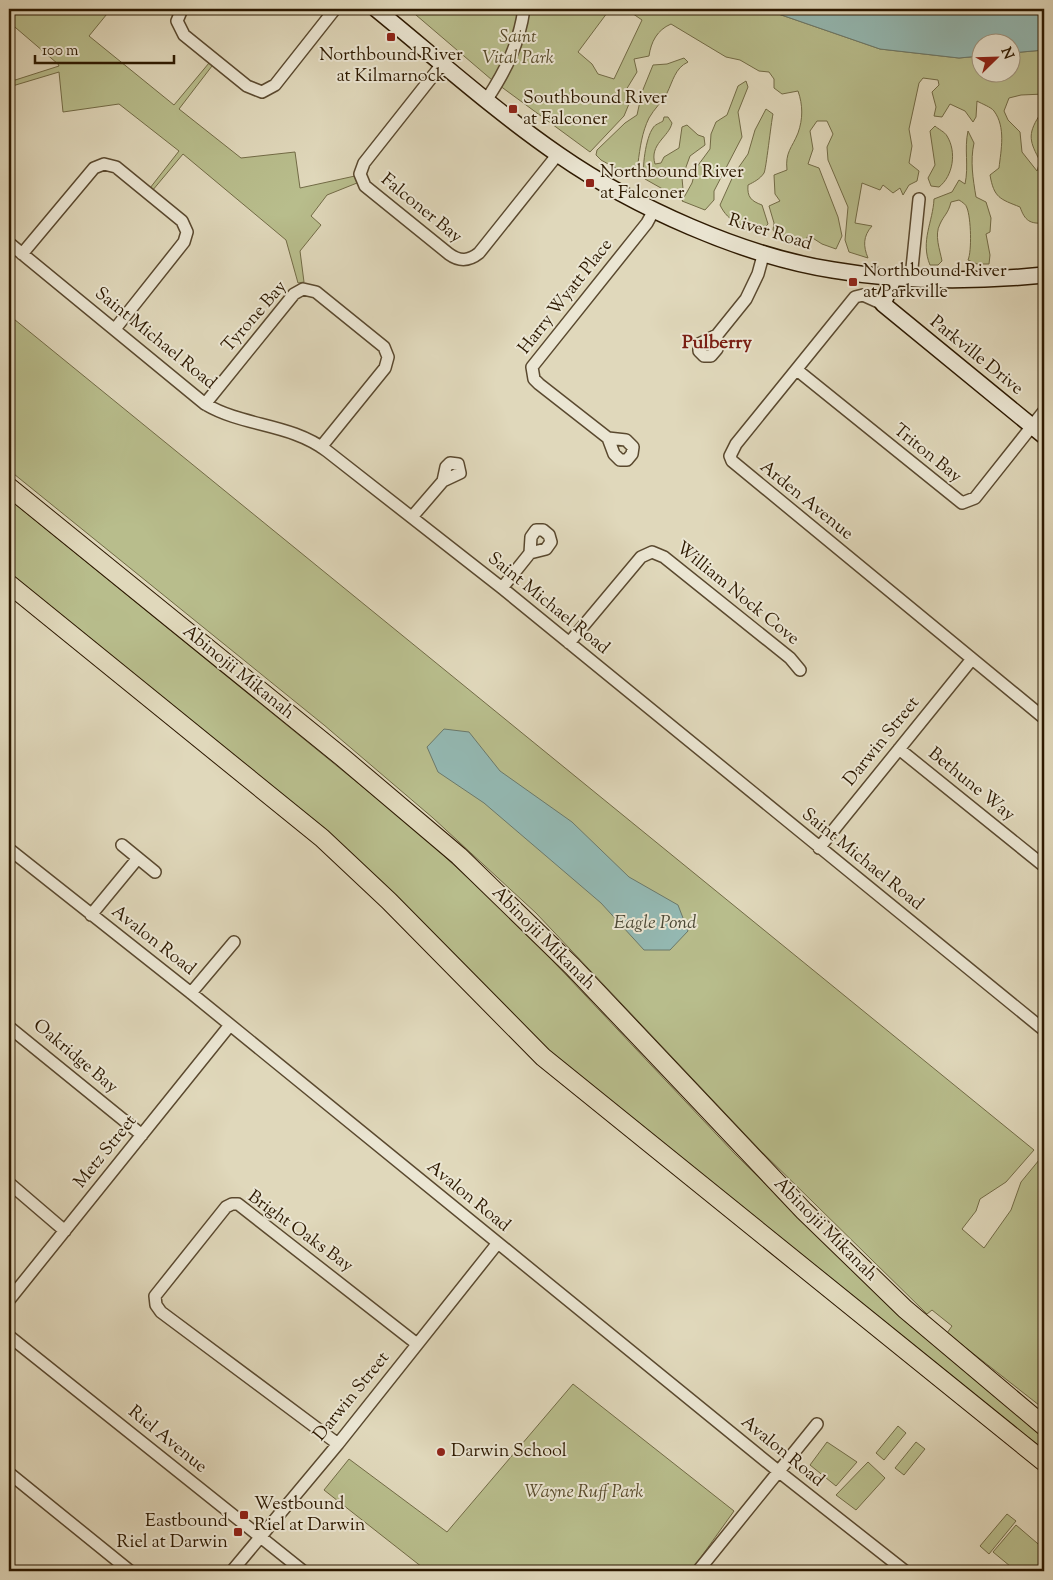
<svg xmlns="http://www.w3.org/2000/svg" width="1053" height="1580" font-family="'Sorts Mill Goudy',serif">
<rect width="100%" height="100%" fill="#e0d8bb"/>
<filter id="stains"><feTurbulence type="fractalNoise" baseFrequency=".004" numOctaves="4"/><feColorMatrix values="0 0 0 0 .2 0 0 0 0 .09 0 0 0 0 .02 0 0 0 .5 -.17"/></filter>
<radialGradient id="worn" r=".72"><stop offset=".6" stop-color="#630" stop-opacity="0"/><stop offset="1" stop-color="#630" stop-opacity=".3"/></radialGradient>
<path fill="#b8bd8c" stroke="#726b46" d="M 9,9 L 111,9 L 89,36 L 174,105 L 209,63 L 212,66 L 179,109 L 241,158 L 295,152 L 300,188 L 355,176 L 357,183 L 327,195 L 311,216 L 321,225 L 300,251 L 304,282 L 298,283 L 286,240 L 183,154 L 152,191 L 150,188 L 179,151 L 119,104 L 63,112 L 59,72 L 9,87 L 9,82 L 59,66 L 58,64 L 9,22 Z
M 409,9 L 610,9 L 578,52 L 592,64 L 598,74 L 614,79 L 642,20 L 626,9 L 764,9 L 880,49 L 959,58 L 980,56 L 980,72 L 1010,72 L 1011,53 L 1044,50 L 1044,94 L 1021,95 L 1009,98 L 1004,111 L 1008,120 L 1020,132 L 1022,152 L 1037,171 L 1040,161 C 1030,142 1027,135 1039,116 L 1043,118 L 1044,223 C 1030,224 1025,221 1020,207 C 1000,199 994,198 990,175 L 999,168 C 1001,150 1006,127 994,111 C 991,107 982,104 977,101 L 976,117 L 973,122 L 965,111 L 950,104 L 942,117 L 934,116 L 936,107 L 932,92 L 939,85 L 938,80 L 923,78 L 919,83 L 909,129 L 912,146 L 909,163 L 919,171 L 917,181 L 909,185 L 903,195 L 900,188 L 893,193 L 883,185 L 880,190 L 862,183 L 855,223 L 872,226 C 863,236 863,246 868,258 L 849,252 L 845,240 L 848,207 L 828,160 L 827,147 L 833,134 L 827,121 L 817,121 L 810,131 L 813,149 L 808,164 L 819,168 L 838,217 L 842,236 L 836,249 L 822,244 L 808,235 L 804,245 L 778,237 L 773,230 L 774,223 L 769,206 L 780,201 L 775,194 L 774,175 L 787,170 C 785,152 792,148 798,133 C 803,119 803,105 798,91 L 782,94 L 774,88 L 774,79 L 769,72 L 759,71 L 740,60 L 726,57 L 671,24 C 657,30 651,42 649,56 L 634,59 L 637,72 L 626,90 L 631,99 L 624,116 L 590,152 L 492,80 Z
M 684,58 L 688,62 C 675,68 673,81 667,93 C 662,102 654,109 649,118 C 642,132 640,148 638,163 L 631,169 L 631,173 L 628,175 L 601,160 L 596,155 L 597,150 L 625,123 L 637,115 L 642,92 L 653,65 L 667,64 Z
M 746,81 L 748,87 L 738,112 L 742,137 L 714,191 L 714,200 L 705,210 L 682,201 L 692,183 L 696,168 L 710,149 L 711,134 L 716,122 L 727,115 L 738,86 Z
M 766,109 L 773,114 C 771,123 766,170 764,173 C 760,179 754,182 748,185 C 747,197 751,201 762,205 L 768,224 L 763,229 C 745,230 728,222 720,205 L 734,174 L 748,154 L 755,130 Z
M 664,117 L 668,117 L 672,123 C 669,137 649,144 655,164 L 661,163 L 664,157 L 679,148 L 682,127 L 687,125 L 698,135 L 704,137 L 705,145 L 690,156 L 682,178 L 683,189 L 675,196 L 645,179 C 641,170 646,137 653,128 C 654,125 660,123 663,121 Z
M 935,126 C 938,129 945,132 947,136 C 957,152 953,176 939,187 L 931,186 L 928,178 L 935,165 L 930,131 Z
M 968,131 L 974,143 C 970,161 973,179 976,197 L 986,202 L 991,218 L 990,232 L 986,234 L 990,255 L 989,264 L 977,264 L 968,260 C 972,251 971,218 967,208 C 966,204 962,202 959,200 L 951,202 C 948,214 944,215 940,224 C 934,235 940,250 942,261 L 938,265 L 930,265 C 920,241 933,222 934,199 L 952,192 L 959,180 L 965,184 C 969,166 964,149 968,131 Z
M 9,315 L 1034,1150 L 1006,1182 L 980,1199 L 976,1211 L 962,1229 L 984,1248 L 1011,1210 L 1021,1182 L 1044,1154 L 1044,1409 L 947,1333 L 952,1326 L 932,1310 L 927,1314 L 760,1150 L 536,913 L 433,818 L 324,725 L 9,470 Z
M 9,499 L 418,832 L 518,924 L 735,1154 L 818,1236 L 1044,1436 L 1044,1449 L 928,1362 L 548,1054 L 457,966 L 9,577 Z
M 573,1384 L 734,1511 L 691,1571 L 427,1571 L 324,1490 L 349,1459 L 447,1532 Z
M 898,1426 L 906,1433 L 884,1460 L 876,1453 Z
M 827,1442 L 857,1462 L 836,1486 L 810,1465 Z
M 916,1442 L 925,1449 L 904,1475 L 895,1468 Z
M 868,1462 L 885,1478 L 856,1510 L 836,1495 Z
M 1007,1514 L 1016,1521 L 989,1554 L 980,1546 Z
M 1016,1525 L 1044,1549 L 1044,1571 L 1016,1571 L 993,1552 Z"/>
<path fill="#94b9b3" stroke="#6b796b" d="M 764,9 L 1044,9 L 1044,50 L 1011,53 L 1010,42 L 980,42 L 980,56 L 959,58 L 880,49 Z
M 444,729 L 469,732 L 500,771 L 572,822 L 629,877 L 678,905 L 688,931 L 670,950 L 644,950 L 601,903 L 484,803 L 438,772 L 427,747 Z"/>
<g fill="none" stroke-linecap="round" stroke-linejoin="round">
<g stroke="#5a492f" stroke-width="14">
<path id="street" d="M 182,9 L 177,21 L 184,35 L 247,86 L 262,92 L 275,85 L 335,9
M 443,63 L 364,163 L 360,174 L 365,186 L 449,254 C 460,262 469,261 479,253 L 558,154
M 487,99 C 506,70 519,44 524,9
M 9,243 L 205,404 C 244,427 290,423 327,451 L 502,588 L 1044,1030
M 22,254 L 94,168 L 104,164 L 116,167 L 182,221 L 187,232 L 184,242 L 115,329
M 911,278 L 919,199
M 883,304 L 863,295 L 855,297 L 736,444 L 730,456 L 732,461 L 1044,718
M 717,335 L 717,349 L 711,356 L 704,356 L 699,351 L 699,344 L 717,335 L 746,299 L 758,274 L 764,252
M 797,370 L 962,503 L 975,498 L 1044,411
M 205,404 L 294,294 L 303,289 L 316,292 L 384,347 L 388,357 L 385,368 L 321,447
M 608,438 L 626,440 L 633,447 L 632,454 L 627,460 L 620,460 L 614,454 L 608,438 L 539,384 L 534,379 L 532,367 L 647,223 L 654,210
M 412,517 L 443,481 L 460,473 L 458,464 L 450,463 L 446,467 L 443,481
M 502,588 L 530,553 L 546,549 L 551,542 L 549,535 L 543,530 L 536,530 L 531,537 L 530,553
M 569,643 L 641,557 L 652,552 L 664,557 L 790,658 L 800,670
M 899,749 L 1044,866
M 122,845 L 155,872
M 819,848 L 972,659
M 9,849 L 191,993 L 778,1471 L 905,1571
M 91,915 L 138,858
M 191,993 L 234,942
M 9,1027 L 142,1135
M 9,1183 L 65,1231
M 9,1300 L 230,1025
M 9,1336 L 303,1571
M 338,1444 L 161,1312 L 156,1305 L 155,1296 L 226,1207 L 232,1204 L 238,1204 L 417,1344
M 9,1473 L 130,1571
M 232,1571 L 338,1444 L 497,1244
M 698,1571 L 817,1424"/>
</g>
<g stroke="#2d1900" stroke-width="18">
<path id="secondary" d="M 376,9 C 436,58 495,111 559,155 C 634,207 743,256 833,270 C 902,282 974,282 1044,275
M 894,277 L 883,304 L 1044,436"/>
</g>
<g stroke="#2d1900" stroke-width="20">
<path id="primary" d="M 9,487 L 342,757 L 459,856 L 573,967 L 804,1211 L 905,1309 L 1044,1426
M 9,584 L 322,838 L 389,901 L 543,1057 L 1044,1462"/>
</g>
<use href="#street" stroke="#ebe6d3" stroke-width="11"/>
<use href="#secondary" stroke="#ebe6d3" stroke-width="15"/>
<use href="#primary" stroke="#e0d8bb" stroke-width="18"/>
</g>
<g fill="#8f2418" stroke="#ebe6d3" stroke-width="2">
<rect x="386" y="32" width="10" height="10" rx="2.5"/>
<rect x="508" y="104" width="10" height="10" rx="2.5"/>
<rect x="585" y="178" width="10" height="10" rx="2.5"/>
<rect x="848" y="277" width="10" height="10" rx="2.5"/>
<circle cx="441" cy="1452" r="5"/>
<rect x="239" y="1510" width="10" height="10" rx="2.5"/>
<rect x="233" y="1527" width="10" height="10" rx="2.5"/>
</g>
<g text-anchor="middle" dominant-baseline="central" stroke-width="4" stroke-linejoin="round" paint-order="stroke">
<g font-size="18" font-style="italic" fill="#574a2a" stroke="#ebe6d3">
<text x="518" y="38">Saint<tspan x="518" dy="21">Vital Park</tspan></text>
<text x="584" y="1493">Wayne Ruff Park</text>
</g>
<g font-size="18" fill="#2d1900" stroke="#ebe6d3" text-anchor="start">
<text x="391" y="56" text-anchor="middle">Northbound River<tspan x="391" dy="21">at Kilmarnock</tspan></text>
<text x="523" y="99">Southbound River<tspan x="523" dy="21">at Falconer</tspan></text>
<text x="600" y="173">Northbound River<tspan x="600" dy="21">at Falconer</tspan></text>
<text x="863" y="272">Northbound River<tspan x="863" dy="21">at Parkville</tspan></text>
<text x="451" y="1452">Darwin School</text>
<text x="254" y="1505">Westbound<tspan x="254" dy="21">Riel at Darwin</tspan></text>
<text x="228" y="1522" text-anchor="end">Eastbound<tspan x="228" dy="21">Riel at Darwin</tspan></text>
</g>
<g font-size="18" fill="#2d1900" stroke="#ebe6d3">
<text transform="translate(421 209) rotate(39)">Falconer Bay</text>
<text transform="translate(770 233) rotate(17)">River Road</text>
<text transform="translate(566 297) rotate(-52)">Harry Wyatt Place</text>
<text transform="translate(255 317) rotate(-49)">Tyrone Bay</text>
<text transform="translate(155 339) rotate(39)">Saint Michael Road</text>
<text transform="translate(976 356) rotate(39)">Parkville Drive</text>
<text transform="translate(927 454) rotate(39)">Triton Bay</text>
<text transform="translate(806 501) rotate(39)">Arden Avenue</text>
<text transform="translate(737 594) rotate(39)">William Nock Cove</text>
<text transform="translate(548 604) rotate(39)">Saint Michael Road</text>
<text transform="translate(238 673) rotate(39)">Abinojii Mikanah</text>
<text transform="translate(882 742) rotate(-51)">Darwin Street</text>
<text transform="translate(971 785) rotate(39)">Bethune Way</text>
<text transform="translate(862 860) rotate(39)">Saint Michael Road</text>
<text transform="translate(543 939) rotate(45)">Abinojii Mikanah</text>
<text transform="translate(153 941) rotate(38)">Avalon Road</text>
<text transform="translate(75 1057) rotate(40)">Oakridge Bay</text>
<text transform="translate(106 1152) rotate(-51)">Metz Street</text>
<text transform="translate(468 1197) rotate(39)">Avalon Road</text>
<text transform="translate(825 1230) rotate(45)">Abinojii Mikanah</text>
<text transform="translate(300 1232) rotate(36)">Bright Oaks Bay</text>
<text transform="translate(352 1397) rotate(-51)">Darwin Street</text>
<text transform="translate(167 1440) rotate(39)">Riel Avenue</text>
<text transform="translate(782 1452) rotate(39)">Avalon Road</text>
</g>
<g font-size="19" font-weight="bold" fill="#7a1f14" stroke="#ebe6d3">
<text x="717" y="343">Pulberry</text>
</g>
<g font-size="19" font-style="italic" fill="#4c4936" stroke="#ebe6d3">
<text x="655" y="923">Eagle Pond</text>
</g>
</g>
<rect width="1053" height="1580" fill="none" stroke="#e0d8bb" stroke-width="30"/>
<rect x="10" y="10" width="1033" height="1560" fill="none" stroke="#2d1900" stroke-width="2.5"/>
<rect x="15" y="15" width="1023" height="1550" fill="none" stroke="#2d1900"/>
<g transform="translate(996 58) rotate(67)"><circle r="24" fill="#ebe6d3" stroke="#9f947f"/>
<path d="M0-4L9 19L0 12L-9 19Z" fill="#8f2418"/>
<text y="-8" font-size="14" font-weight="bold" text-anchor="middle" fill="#2d1900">N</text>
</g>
<path d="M35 55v8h139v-8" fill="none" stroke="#2d1900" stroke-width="2.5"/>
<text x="42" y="55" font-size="15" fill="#2d1900" stroke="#ebe6d3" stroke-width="4" paint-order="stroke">100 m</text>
<rect width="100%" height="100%" filter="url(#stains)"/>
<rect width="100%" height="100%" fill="url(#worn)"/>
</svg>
